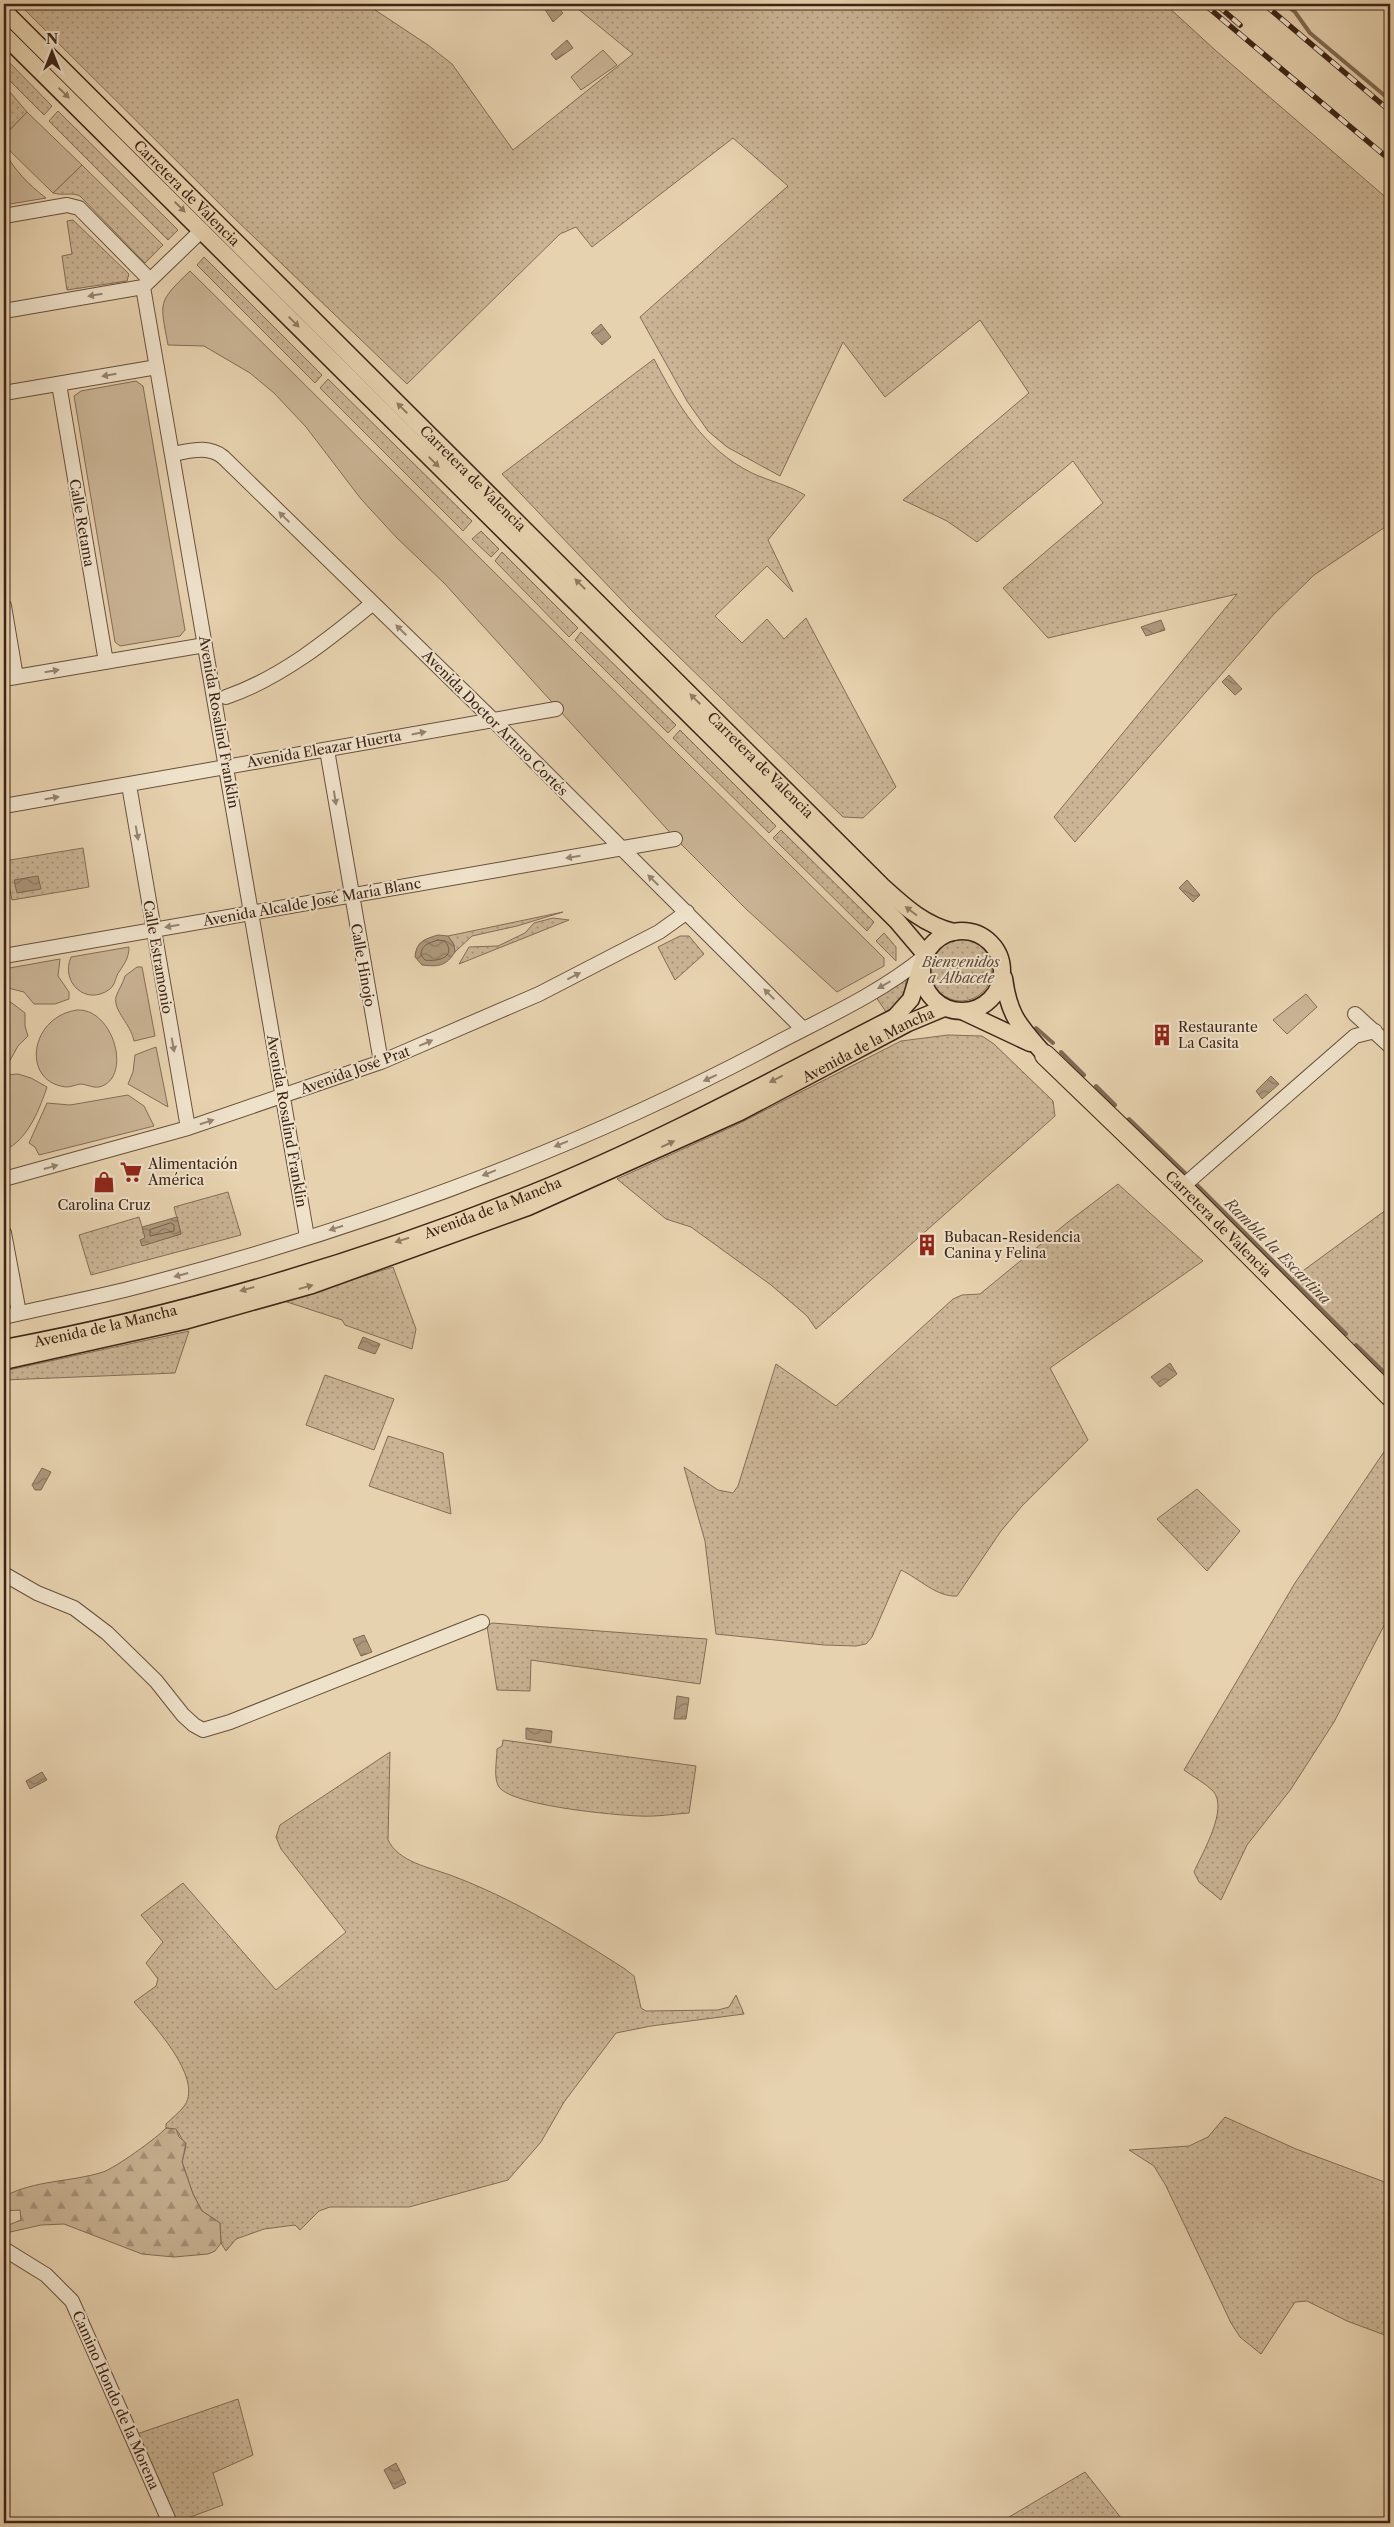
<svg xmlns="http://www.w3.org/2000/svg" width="1394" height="2527" font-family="'Libre Caslon Text',serif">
<defs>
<pattern id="grass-dots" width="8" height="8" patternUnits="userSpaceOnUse" patternTransform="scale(1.25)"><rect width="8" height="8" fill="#cab495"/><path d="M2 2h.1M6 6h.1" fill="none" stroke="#a59279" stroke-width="1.8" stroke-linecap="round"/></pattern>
<pattern id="forest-firs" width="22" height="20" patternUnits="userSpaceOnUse" patternTransform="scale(1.25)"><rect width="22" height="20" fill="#cab495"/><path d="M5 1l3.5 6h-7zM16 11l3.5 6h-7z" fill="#a59279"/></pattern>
<pattern id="water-waves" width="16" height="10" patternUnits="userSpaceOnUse" patternTransform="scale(1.25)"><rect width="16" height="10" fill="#ad977b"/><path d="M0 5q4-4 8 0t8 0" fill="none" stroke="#8e7b64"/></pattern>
</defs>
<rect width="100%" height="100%" fill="#e7d2af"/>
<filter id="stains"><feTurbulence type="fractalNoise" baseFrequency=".004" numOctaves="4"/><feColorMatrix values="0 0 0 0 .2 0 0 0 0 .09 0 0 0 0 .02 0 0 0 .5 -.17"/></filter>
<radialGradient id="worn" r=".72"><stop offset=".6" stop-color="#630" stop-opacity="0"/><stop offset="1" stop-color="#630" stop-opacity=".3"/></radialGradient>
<path fill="url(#grass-dots)" stroke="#846c56" d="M 19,4 L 366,4 L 428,45 L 452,64 L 513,150 L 633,54 L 572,4 L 1165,4 L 1215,50 L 1390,201 L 1390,527 L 1388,525 L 1314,575 L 1274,614 L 1075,842 L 1054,817 L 1237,594 L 1048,638 L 1003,588 L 1103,503 L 1073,461 L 977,542 L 947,521 L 903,500 L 1029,393 L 980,320 L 885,397 L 843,342 L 780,476 L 727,447 L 708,431 L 687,401 L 640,317 L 788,186 L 733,138 L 592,247 L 576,227 L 560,234 L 407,384 L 232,216 Z
M 4,57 L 52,106 L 44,115 L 4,75 Z
M 4,85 L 27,112 L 4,136 Z
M 58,111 L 178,230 L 168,240 L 49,121 Z
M 82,165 L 163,245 L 145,263 L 80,196 C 72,192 63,196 53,193 Z
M 73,220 L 129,274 L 127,281 L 67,290 L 62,256 L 72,254 L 67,221 Z
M 204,257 L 322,375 L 315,383 L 197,265 Z
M 654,359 C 678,405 703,449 752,473 C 769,481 788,485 805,495 L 768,540 L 793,592 L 767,566 L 715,616 L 742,643 L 767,619 L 784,639 L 806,618 L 896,787 L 863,818 L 843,817 L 632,611 L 502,474 Z
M 328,379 L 472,521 L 463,531 L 320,388 Z
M 481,531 L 499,549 L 491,557 L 472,539 Z
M 502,552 L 578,628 L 569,637 L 495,561 Z
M 581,632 L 676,725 L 668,733 L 575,640 Z
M 680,730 L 776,826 L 769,833 L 673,738 Z
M 781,830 L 874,922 L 867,931 L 773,838 Z
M 83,848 L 89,887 L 12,900 L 4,861 Z
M 563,912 L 517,926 L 472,936 L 455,952 L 454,945 L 448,936 Z
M 553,918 L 569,920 L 459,964 L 469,947 L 498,946 L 525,933 L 534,923 Z
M 884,933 L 896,947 L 896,961 L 876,941 Z
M 680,936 L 689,936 L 704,954 L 675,980 L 658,947 Z
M930 970a31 31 0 1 1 62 0a31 31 0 1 1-62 0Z
M 906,979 C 907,994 898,1004 886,1012 L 876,997 Z
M 948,1035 L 982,1036 L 994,1044 L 1053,1101 L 1055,1116 L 816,1329 L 807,1316 L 771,1285 L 691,1227 L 666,1219 L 617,1179 L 736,1125 L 901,1041 Z
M 1118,1184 L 1203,1261 L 1050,1368 L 1088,1440 L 1022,1506 L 1001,1531 L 957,1596 C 936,1597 920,1579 901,1570 L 872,1637 L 866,1644 L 856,1646 L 824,1645 L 716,1634 L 705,1541 L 684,1467 L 718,1490 L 733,1493 L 738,1486 L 776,1364 L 836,1406 L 953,1299 L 962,1295 L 980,1294 L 1068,1222 Z
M 228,1192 L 241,1235 L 91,1275 L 79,1235 L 139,1217 L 146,1239 L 142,1245 L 181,1234 L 174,1207 Z
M 1390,1207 L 1390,1382 L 1289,1281 Z
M 393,1267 L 416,1329 L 412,1349 L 345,1325 L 342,1320 L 284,1301 Z
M 189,1331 L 175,1373 L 4,1380 L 4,1371 Z
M 325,1375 L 394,1399 L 374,1450 L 306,1425 Z
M 388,1436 L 443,1453 L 451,1514 L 369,1486 Z
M 1390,1443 L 1390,1614 L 1334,1722 L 1291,1789 L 1247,1845 L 1221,1900 L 1199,1882 L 1194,1872 C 1202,1853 1229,1809 1213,1791 C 1205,1783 1192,1776 1184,1770 L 1295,1583 Z
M 1197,1489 L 1240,1531 L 1207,1571 L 1157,1519 Z
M 492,1623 L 707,1639 L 700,1684 L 531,1660 L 530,1691 L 497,1690 L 487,1626 Z
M 503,1740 L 696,1766 L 689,1813 C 673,1814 656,1817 639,1816 C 614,1815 513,1806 499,1787 C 493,1778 497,1760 497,1749 L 502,1746 Z
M 390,1752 L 388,1840 C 399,1862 428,1867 450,1875 C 512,1898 569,1933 625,1969 L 634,1976 L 641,2008 L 646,2011 L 718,2010 L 729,2007 L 736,1995 L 744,2014 L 651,2026 L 616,2033 L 564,2102 L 541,2142 L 508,2180 L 409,2207 L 330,2207 L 319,2211 L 300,2230 L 295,2225 L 264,2229 L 236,2239 L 226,2251 L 221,2243 L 220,2223 L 202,2211 L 193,2194 L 182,2162 L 186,2146 L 178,2132 L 166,2128 L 166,2124 C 172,2118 180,2112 185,2105 C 203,2076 151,2023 134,2002 L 156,1986 L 158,1979 L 146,1963 L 163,1942 L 141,1915 L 183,1883 L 276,1990 L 346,1932 L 281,1849 L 276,1837 L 280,1825 Z
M 1225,2117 L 1296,2149 L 1390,2184 L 1390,2337 L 1347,2321 L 1307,2301 L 1295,2302 L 1261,2354 L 1240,2337 L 1231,2323 L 1166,2186 L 1154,2166 L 1129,2150 L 1189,2146 L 1208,2137 Z
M 238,2399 L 253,2455 L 213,2473 L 223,2505 L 177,2522 L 137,2434 Z
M 1085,2472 L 1125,2523 L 999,2523 Z"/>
<path fill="url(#forest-firs)" stroke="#846c56" d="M 166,2128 L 176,2129 L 179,2137 L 186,2143 L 182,2162 L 193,2194 L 202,2211 L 220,2223 L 221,2243 L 215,2251 L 208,2254 L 174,2257 L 142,2254 L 64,2224 L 41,2225 L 6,2233 L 6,2226 L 21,2220 L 20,2210 L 4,2211 L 5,2196 C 35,2180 72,2182 103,2172 C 115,2168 157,2138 166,2128 Z"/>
<path fill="#cab495" stroke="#846c56" d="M 603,50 L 617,65 L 581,90 L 571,77 Z
M 27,112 L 82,165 L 53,193 L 4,145 L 4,136 Z
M 4,150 C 13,169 29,185 46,198 L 4,205 Z
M 190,271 L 884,958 L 884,966 L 837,992 L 746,909 L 675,838 L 445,584 L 396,537 L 361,499 L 306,427 L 274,393 L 250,373 L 204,346 L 168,345 C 160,301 157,303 190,271 Z
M 136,381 L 143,386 L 185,630 L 180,636 L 120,646 L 115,642 L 74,396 L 81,391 Z
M 129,947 C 129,957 125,963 119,972 C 115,977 116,984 110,989 C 86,1007 60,982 71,957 Z
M 60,959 L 58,976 L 69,992 L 69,999 L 55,1004 L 34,1004 L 24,992 L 4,987 L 4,969 Z
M 137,967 L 142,967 L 155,1036 L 134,1041 C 131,1024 113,1011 116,997 C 118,990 123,984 125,976 Z
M 1306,994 L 1317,1007 L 1287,1034 L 1273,1020 Z
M 4,997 L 25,1013 L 25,1026 L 28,1036 L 18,1046 L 8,1064 L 4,1065 Z
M 77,1010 C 114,1008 133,1079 99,1087 C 92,1088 86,1084 80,1084 C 75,1085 71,1087 66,1087 C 21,1082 29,1017 77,1010 Z
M 156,1047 L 168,1107 L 128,1084 L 133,1072 L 135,1055 Z
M 18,1074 L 31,1078 L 47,1087 C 40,1108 29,1136 9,1148 L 4,1116 L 4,1075 Z
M 128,1095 L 144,1106 L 154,1126 L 39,1155 L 35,1147 L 29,1143 L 47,1103 L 70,1105 Z"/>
<path fill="url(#water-waves)" stroke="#806953" d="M 550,4 L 555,4 L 563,13 L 553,22 L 544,8 Z
M 567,40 L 573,48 L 556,60 L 551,54 Z
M 601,324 L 611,337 L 602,345 L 591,333 Z
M 1161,620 L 1165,630 L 1146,636 L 1141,627 Z
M 1229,675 L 1242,689 L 1235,695 L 1222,682 Z
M 38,876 L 41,889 L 17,893 L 14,880 Z
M 1187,880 L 1200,895 L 1193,902 L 1179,888 Z
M 438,935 L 448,936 L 454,945 L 455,952 C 446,966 439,967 422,965 L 415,957 C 416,942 424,939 438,935 Z
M 1271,1076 L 1279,1084 L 1262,1099 L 1256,1091 Z
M 177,1217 L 181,1234 L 142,1246 L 140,1240 L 145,1238 L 142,1227 Z
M 363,1337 L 380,1344 L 375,1354 L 358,1348 Z
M 1170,1363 L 1177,1374 L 1160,1387 L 1151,1377 Z
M 42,1468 L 51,1472 L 41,1490 L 35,1490 L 32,1485 Z
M 364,1635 L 372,1652 L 361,1656 L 353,1639 Z
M 677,1696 L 689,1698 L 686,1719 L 674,1719 Z
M 526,1728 L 552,1731 L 551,1743 L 526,1739 Z
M 42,1772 L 47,1780 L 30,1789 L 26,1781 Z
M 396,2463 L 406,2483 L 394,2489 L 384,2470 Z"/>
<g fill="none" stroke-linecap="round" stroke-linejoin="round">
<path stroke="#755e48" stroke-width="1" d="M 438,940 L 445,941 C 457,957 438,962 425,960 L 421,955 C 421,945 429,943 438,940 Z
M 171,1223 L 174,1225 L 174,1231 L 150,1236 L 150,1230 Z"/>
<path stroke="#806953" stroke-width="4" d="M 1284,4 L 1295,12 L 1310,33 L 1390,100
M 1036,1028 L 1053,1043
M 1061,1052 L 1084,1075
M 1096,1086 L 1115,1105
M 1129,1119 L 1186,1174
M 1195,1183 L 1346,1334
M 1356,1345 L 1390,1378"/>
<g stroke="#68503c" stroke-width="16">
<path id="minor" d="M 4,216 L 67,205 L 79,208 L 150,280
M 144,286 L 202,230
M 143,287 L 307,1237
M 4,311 L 143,287
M 59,384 L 106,662
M 4,393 L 157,367
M 172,454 C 191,451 207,445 223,457 L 492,719 L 803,1029
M 4,606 L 16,677
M 4,679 L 205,645
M 226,697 C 281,678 328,640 373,603
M 327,750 L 381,1062
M 129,785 L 188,1128
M 4,806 L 556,709
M 4,956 L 675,839
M 1355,1014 L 1390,1046
M 4,1179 L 188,1128 L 381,1062 L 539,994 L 659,932 L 687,912
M 1182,1187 L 1355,1036 L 1375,1031
M 4,1233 L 19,1313
M 4,1317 C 49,1306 95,1298 140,1286 C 352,1231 566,1154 760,1052 C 815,1022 875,997 924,957
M 4,1574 L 37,1593 L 74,1608 L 107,1633 L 156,1681 L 183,1715 L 194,1725 L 203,1730 L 230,1722 L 482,1622
M 4,2249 L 46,2275 L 72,2301 L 170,2523"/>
</g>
<g stroke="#3d2416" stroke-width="19">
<g id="major">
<path id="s1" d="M 4,11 L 882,886 C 904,906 924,925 954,932"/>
<path d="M 4,35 L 897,921 L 925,954"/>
<circle cx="962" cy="971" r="40"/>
<path d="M 1004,978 C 1009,1017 1020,1026 1045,1055"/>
<path d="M 964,1012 L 1030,1043"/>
<path id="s2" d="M 4,1348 C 181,1315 366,1260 533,1193 C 657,1143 776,1078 895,1017 L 911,999 L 922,963"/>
<path id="s3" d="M 4,1361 L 184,1321 L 312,1285 L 528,1207 L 740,1112 L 908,1023 L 944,1008"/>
</g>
</g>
<g stroke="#3d2416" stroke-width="22">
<g id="highway">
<path id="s4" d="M 1045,1055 L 1182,1187 L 1390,1396"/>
</g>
</g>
<use href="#minor" stroke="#efe2cb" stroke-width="14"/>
<use href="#major" stroke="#e7d2af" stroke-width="16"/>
<use href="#highway" stroke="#e7d2af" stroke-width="20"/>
<g stroke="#3d2416" stroke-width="5.5">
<path id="rail" d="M 1204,4 L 1390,160
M 1216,4 L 1240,25
M 1264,4 L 1390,111"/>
</g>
<use href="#rail" stroke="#efe2cb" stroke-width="4" stroke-dasharray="11" stroke-linecap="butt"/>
</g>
<defs><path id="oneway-solid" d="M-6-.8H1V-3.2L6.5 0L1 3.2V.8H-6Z" transform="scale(1.25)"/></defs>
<g fill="#927b62">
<use href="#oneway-solid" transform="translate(64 93) rotate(44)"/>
<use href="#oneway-solid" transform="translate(180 207) rotate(45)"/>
<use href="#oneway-solid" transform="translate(294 322) rotate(45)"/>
<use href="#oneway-solid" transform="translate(402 408) rotate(-135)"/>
<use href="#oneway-solid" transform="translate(434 462) rotate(45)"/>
<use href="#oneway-solid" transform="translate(580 584) rotate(-135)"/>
<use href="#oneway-solid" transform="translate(695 699) rotate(-135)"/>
<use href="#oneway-solid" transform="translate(911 911) rotate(-143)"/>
<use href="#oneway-solid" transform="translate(776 1079) rotate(153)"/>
<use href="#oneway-solid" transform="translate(668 1144) rotate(-25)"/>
<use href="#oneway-solid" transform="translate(402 1240) rotate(162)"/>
<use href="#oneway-solid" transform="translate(306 1287) rotate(-16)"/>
<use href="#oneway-solid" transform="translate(247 1289) rotate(164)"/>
</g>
<g fill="#968370">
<use href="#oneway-solid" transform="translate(95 295) rotate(170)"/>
<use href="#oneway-solid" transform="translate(109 375) rotate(170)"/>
<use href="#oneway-solid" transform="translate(284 517) rotate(-136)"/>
<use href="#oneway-solid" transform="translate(401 630) rotate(-136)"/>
<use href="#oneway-solid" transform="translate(52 671) rotate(-10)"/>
<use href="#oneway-solid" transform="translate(419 733) rotate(-11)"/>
<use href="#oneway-solid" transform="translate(52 798) rotate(-10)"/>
<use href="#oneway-solid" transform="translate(335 798) rotate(81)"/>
<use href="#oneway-solid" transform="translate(137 833) rotate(80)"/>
<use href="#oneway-solid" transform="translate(573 857) rotate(171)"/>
<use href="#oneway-solid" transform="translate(653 880) rotate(-136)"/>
<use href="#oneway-solid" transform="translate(172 926) rotate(170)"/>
<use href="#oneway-solid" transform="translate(574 976) rotate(-27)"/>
<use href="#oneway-solid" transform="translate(884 985) rotate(150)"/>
<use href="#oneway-solid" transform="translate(769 994) rotate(-135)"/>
<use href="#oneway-solid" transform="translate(426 1043) rotate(-23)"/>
<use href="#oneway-solid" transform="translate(173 1045) rotate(80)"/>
<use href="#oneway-solid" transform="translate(710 1078) rotate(155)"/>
<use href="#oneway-solid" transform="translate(207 1122) rotate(-18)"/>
<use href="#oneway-solid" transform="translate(561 1144) rotate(158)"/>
<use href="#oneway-solid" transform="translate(51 1167) rotate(-16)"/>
<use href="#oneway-solid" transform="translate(489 1173) rotate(158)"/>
<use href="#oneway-solid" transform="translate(336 1228) rotate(162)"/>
<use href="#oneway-solid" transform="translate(181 1275) rotate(165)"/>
</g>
<defs>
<g id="building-bare" transform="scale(1.725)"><path d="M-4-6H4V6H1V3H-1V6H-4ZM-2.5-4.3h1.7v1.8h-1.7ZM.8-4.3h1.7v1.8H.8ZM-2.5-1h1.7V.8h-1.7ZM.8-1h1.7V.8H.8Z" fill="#8f2418" stroke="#efe2cb" stroke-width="2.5" paint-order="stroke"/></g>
<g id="supermarket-bare" transform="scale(1.725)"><path d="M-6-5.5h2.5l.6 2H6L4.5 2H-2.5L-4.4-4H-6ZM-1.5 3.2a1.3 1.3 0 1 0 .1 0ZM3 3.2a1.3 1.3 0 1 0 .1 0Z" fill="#8f2418" stroke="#efe2cb" stroke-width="2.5" paint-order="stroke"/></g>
<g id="shop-bare" transform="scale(1.725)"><path d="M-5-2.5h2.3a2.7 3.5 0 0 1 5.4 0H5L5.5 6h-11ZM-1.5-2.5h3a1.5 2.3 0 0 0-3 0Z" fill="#8f2418" stroke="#efe2cb" stroke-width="2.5" paint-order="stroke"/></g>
</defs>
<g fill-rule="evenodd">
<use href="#building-bare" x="1162" y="1035"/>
<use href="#supermarket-bare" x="131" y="1172"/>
<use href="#shop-bare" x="104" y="1182"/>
<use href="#building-bare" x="927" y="1245"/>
</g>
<g text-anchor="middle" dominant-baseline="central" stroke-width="4" stroke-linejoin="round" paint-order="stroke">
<g font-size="14" fill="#3d2416" stroke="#efe2cb">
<text stroke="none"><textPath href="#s1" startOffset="258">Carretera de Valencia</textPath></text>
<text stroke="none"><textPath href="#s1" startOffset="662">Carretera de Valencia</textPath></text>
<text transform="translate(82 523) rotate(80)">Calle Retama</text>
<text transform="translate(219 722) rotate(80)">Avenida Rosalind Franklin</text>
<text transform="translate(495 723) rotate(45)">Avenida Doctor Arturo Cortés</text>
<text transform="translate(324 749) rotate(-10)">Avenida Eleazar Huerta</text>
<text stroke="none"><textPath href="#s1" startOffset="1068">Carretera de Valencia</textPath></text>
<text transform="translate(312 902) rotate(-10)">Avenida Alcalde José María Blanc</text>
<text transform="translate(158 957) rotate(80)">Calle Estramonio</text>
<text transform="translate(363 965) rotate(80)">Calle Hinojo</text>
<text stroke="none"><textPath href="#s3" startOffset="924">Avenida de la Mancha</textPath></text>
<text transform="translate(355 1070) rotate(-20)">Avenida José Prat</text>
<text transform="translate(287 1121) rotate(80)">Avenida Rosalind Franklin</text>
<text stroke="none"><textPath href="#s2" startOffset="509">Avenida de la Mancha</textPath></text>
<text stroke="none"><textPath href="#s4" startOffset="242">Carretera de Valencia</textPath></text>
<text stroke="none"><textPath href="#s2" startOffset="104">Avenida de la Mancha</textPath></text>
<text transform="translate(116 2400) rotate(66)">Camino Hondo de la Morena</text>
</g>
<g font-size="14" font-style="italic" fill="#604836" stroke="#efe2cb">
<text x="961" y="962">Bienvenidos<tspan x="961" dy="16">a Albacete</tspan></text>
</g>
<g font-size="14" fill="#3d2416" stroke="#efe2cb" text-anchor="start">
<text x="1178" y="1027">Restaurante<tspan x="1178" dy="16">La Casita</tspan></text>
<text x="148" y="1164">Alimentación<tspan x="148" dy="16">América</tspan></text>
<text x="104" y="1205" text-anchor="middle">Carolina Cruz</text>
<text x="944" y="1237">Bubacan-Residencia<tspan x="944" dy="16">Canina y Felina</tspan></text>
</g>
<g font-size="15" font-style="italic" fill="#5f4634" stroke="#efe2cb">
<text transform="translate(1278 1251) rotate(45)">Rambla la Escartina</text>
</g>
</g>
<rect width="1394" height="2527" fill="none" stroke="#e7d2af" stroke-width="20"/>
<rect x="5" y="5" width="1384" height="2517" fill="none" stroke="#3d2416" stroke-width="2.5"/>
<rect x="10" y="10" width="1374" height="2507" fill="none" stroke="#3d2416"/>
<g transform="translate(52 52)" stroke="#efe2cb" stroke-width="4" paint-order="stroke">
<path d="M0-4L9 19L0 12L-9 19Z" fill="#3d2416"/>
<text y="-8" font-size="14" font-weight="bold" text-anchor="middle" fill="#3d2416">N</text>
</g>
<rect width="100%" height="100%" filter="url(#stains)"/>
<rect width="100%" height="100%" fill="url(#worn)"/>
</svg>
